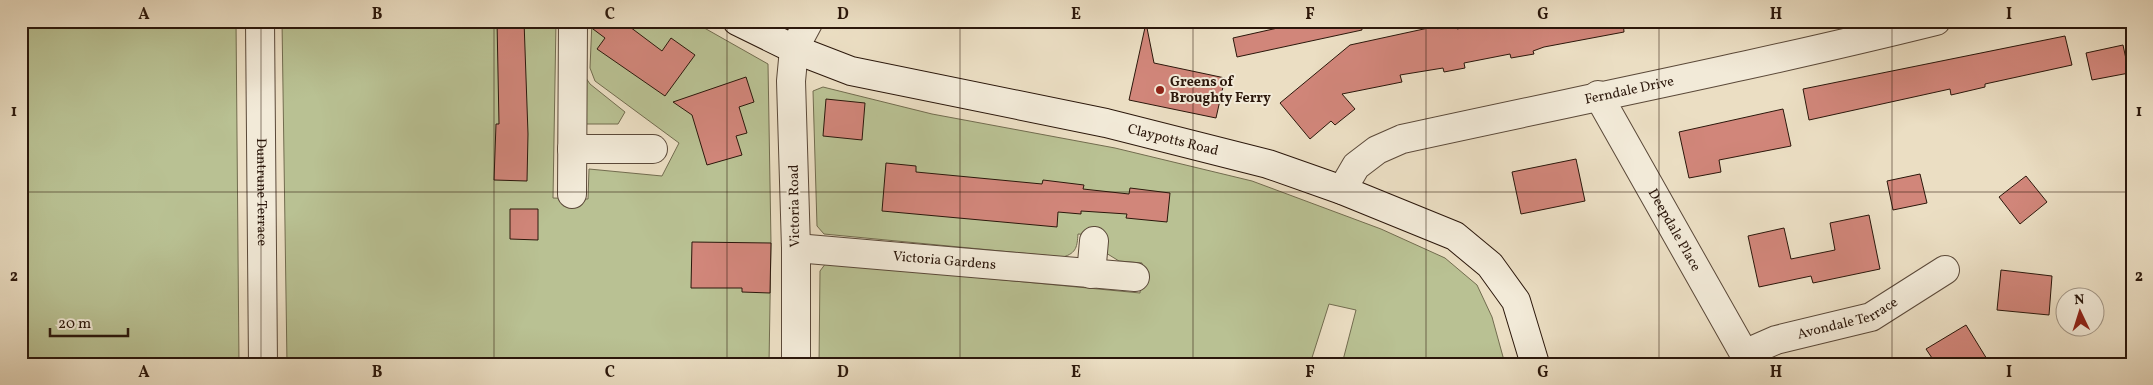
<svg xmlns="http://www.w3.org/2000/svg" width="2153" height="385" font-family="Vollkorn,serif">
<rect width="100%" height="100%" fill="#ebdec3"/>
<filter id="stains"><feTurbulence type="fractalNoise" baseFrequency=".004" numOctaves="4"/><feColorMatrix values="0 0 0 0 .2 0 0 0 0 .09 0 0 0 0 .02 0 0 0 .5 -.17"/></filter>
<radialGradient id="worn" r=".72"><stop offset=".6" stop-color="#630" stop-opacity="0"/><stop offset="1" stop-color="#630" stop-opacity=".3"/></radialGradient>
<path fill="#b9c193" stroke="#726c4f" d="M 21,21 L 236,21 L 239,364 L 21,364 Z
M 282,21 L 556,21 L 553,198 L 588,199 L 589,169 L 662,176 L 679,143 L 595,81 L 590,68 L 592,21 L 692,21 L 768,64 L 771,243 L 769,364 L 287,364 Z
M 584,75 L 590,84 L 625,112 L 618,124 L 582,124 Z
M 823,87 L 932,114 L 1115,148 L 1252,181 L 1381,229 L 1445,258 L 1477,285 L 1492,317 L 1505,364 L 1342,364 L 1356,310 L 1329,304 L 1310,364 L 819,364 L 820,271 L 826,263 L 1140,293 L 1142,263 L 1119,261 L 1106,253 L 1107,236 L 1078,234 C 1077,246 1077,253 1063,257 L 824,234 L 817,226 L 813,91 Z"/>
<path fill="#d1867a" stroke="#2b170b" d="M 497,21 L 524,21 L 528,134 L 527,181 L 494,180 L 496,124 L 499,124 Z
M 589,21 L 622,21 L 662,51 L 671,38 L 695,55 L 665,96 L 597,49 L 605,38 L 589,26 Z
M 1309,21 L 1361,21 L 1362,30 L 1237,57 L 1233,38 Z
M 1496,21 L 1623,21 L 1624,32 L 1544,47 L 1533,51 L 1534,54 L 1511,58 L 1510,54 L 1464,63 L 1465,68 L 1444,72 L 1443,68 L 1400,75 L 1402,82 L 1342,94 L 1355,109 L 1335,125 L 1331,121 L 1310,139 L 1280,103 L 1350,45 L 1456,22 L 1457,29 Z
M 1146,23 L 1154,63 L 1225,78 L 1216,118 L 1129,100 Z
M 2065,36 L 2072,65 L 1985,84 L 1985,87 L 1951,95 L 1950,89 L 1809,120 L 1803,89 Z
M 2123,45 L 2129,73 L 2092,80 L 2086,53 Z
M 746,77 L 754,102 L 739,107 L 747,133 L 736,136 L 742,155 L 707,165 L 692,115 L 673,102 Z
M 826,99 L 865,103 L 862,140 L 823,136 Z
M 1783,109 L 1791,146 L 1719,160 L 1721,172 L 1689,178 L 1679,132 Z
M 1576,159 L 1585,201 L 1521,214 L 1512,172 Z
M 886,163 L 916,166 L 916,172 L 1042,184 L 1043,180 L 1084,185 L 1083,189 L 1129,194 L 1130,188 L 1170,193 L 1167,222 L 1126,218 L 1127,214 L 1081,211 L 1081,214 L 1058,212 L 1057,227 L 882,211 Z
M 1920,174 L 1927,203 L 1893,210 L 1887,181 Z
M 2026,176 L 2047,202 L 2020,224 L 1999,197 Z
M 510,209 L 538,209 L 538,240 L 510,239 Z
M 1869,215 L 1880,269 L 1813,283 L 1811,276 L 1759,287 L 1748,236 L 1784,228 L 1791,259 L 1835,250 L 1830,223 Z
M 692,242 L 771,243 L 770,293 L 742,292 L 742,288 L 691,288 Z
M 2001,270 L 2052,276 L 2049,315 L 1997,310 Z
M 1966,325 L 1990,364 L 1936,364 L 1926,349 Z"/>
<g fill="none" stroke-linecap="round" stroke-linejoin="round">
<g stroke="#5b4939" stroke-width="30">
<g id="minor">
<path id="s1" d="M 260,21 L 263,364"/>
<path id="s2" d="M 1598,95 L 1750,364"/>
<path d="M 572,149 L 653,149"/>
<path id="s3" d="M 1342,190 L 1356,166 L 1377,150 L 1402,139 C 1580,100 1759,65 1936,21"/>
<path d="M 572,194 L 573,21"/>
<path id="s4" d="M 796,248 L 1135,277"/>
<path d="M 1091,274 L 1094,241"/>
<path id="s5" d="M 1744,354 L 1776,340 L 1871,317 L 1945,270"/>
<path d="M 796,364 L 796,248 L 791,81 L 794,49 L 809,21"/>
</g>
</g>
<g stroke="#2b170b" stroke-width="30">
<g id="secondary">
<path id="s6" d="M 737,21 L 794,49 L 851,71 L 1106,123 L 1268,164 L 1342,190 L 1455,236 L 1490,265 L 1516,301 L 1535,364"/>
</g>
</g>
<use href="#minor" stroke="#f2ead8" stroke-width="28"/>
<use href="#secondary" stroke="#f2ead8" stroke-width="28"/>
</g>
<path fill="none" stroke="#2b170b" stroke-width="1" stroke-opacity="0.55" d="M 261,21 L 261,364M 494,21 L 494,364M 727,21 L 727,364M 960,21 L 960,364M 1193,21 L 1193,364M 1426,21 L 1426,364M 1659,21 L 1659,364M 1892,21 L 1892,364M 21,192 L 2132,192"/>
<circle fill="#8f2418" stroke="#f2ead8" stroke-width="2" cx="1160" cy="90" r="5"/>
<g text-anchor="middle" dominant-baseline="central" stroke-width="4" stroke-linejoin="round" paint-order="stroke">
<g font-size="14" font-weight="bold" fill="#2b170b" stroke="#f2ead8" text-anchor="start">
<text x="1170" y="82">Greens of<tspan x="1170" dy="16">Broughty Ferry</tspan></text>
</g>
<g font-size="14" fill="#2b170b" stroke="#f2ead8">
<text stroke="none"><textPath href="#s3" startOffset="314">Ferndale Drive</textPath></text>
<text stroke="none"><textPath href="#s6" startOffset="454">Claypotts Road</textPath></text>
<text stroke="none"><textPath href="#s1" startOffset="171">Duntrune Terrace</textPath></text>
<text transform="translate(795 206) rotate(-91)">Victoria Road</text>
<text stroke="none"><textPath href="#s2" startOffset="155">Deepdale Place</textPath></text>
<text stroke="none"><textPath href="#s4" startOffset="149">Victoria Gardens</textPath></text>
<text stroke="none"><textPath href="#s5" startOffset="110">Avondale Terrace</textPath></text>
</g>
</g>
<rect width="2153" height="385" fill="none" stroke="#ebdec3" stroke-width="55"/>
<g transform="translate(2080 312) rotate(356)"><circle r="24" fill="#f2ead8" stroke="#a29686"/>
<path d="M0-4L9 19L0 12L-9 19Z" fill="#8f2418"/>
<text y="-8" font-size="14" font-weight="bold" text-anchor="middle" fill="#2b170b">N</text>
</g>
<path d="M50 328v8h78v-8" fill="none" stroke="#2b170b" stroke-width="2.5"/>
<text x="58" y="328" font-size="15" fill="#2b170b" stroke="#f2ead8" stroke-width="4" paint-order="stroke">20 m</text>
<rect x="28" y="28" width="2098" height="330" fill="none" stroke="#2b170b" stroke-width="2"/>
<g font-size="16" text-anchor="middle" font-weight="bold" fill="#2b170b">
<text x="144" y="19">A</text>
<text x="377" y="19">B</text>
<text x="610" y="19">C</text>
<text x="843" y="19">D</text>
<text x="1076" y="19">E</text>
<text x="1310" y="19">F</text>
<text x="1543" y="19">G</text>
<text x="1776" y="19">H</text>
<text x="2009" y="19">I</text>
<text x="14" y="116">1</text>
<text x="2139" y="116">1</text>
<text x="14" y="281">2</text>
<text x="2139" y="281">2</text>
<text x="144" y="377">A</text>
<text x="377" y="377">B</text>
<text x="610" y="377">C</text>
<text x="843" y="377">D</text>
<text x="1076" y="377">E</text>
<text x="1310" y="377">F</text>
<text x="1543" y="377">G</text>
<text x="1776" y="377">H</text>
<text x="2009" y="377">I</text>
</g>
<rect width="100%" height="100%" filter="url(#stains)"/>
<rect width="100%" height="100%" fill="url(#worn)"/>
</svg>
